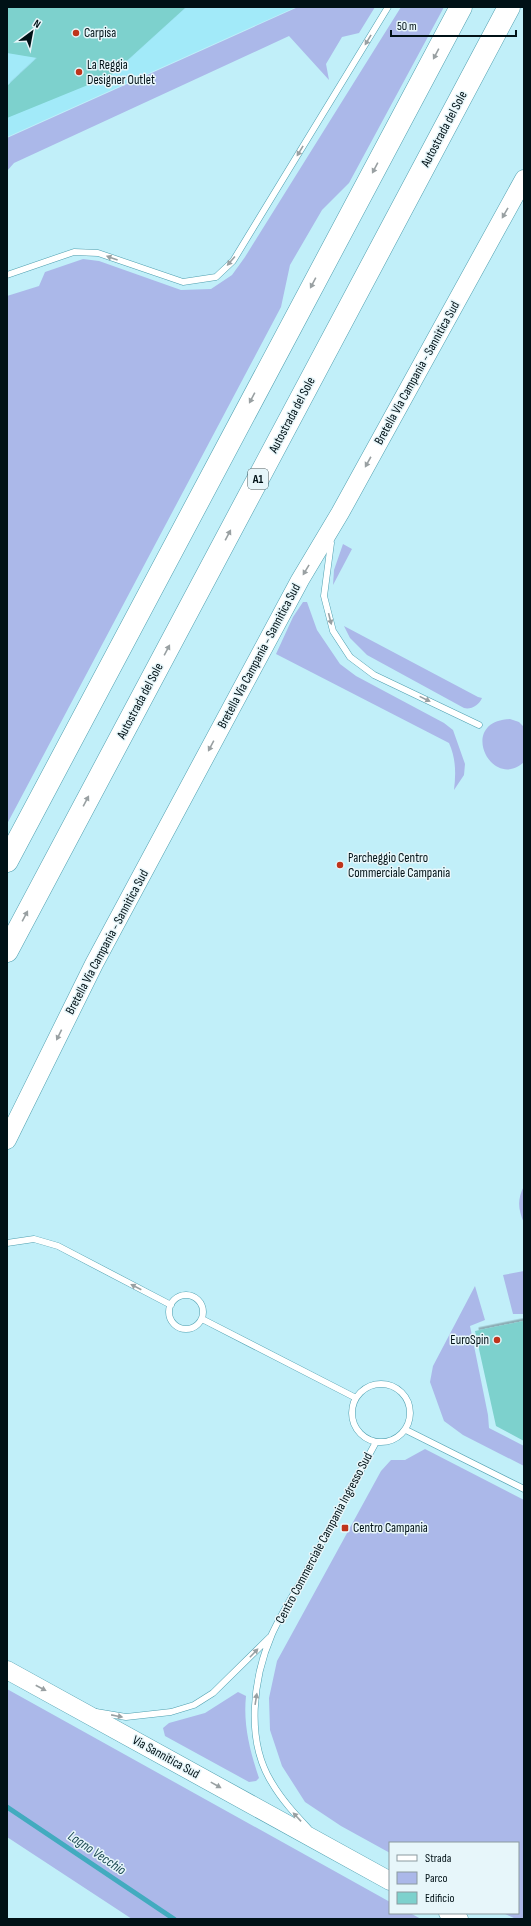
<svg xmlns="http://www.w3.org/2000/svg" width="531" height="1926" font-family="'Sofia Sans Condensed',sans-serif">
<defs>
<filter id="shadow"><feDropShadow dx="3.5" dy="-3.5" stdDeviation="0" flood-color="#0004"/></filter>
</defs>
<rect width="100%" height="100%" fill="#c1eff9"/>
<path fill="#a2eaf9" d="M 7,7 L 296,7 L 7,137 Z"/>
<path fill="#abb8e9" d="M 298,7 L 375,7 L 359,33 L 342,37 L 326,64 L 329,80 L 289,36 L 14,163 L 7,171 L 7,138 Z
M 401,7 L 444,7 L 349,183 L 322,210 L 290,265 L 281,307 L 7,824 L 7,296 L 39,286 L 45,272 L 83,259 L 99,261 L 181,290 L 211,289 L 232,275 L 245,257 Z
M 343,544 L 352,549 L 333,585 L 334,570 Z
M 303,602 L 307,602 L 317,630 L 340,664 L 356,676 L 444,723 L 453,730 L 465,764 L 464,775 L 454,790 C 456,774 456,758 449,743 L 276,654 L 293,617 Z
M 344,626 L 478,697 L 482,698 C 479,705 471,710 464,708 L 367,655 L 350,638 Z
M 510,719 L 519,722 L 524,727 L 524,762 C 491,792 457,721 510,719 Z
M 524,1186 L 524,1223 C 518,1209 517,1200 524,1186 Z
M 524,1271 L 524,1314 L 513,1314 L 503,1275 Z
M 475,1286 L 485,1320 L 470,1326 L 488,1415 L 489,1428 L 524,1446 L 524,1466 L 463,1435 L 444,1421 L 430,1382 L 433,1366 Z
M 425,1449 L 524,1500 L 524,1919 L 516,1919 L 503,1913 L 518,1913 L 518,1843 L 390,1843 L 390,1853 L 341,1826 L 305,1802 L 282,1766 L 270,1730 L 269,1698 L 277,1661 L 381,1471 L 391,1460 L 405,1460 Z
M 7,1689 L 390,1902 L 390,1913 L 410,1913 L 421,1919 L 132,1919 L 7,1837 Z
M 238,1692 L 246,1696 C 243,1725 250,1751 259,1778 L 256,1781 L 249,1782 L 165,1736 L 163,1728 L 169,1723 L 205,1713 Z"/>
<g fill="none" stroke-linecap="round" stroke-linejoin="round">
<path stroke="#42abbf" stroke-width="5" d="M 7,1807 L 174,1919"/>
</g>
<path fill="#7dd1cd" filter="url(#shadow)" d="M 7,7 L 186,7 L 110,76 L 7,118 L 7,86 L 37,58 L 7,53 Z
M 524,1321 L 524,1441 L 496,1426 L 475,1331 Z"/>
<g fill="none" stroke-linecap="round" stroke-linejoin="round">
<g stroke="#4e9faf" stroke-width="7">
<path id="lane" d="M 7,275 L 74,252 L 98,253 L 183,282 L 216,277 L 233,261 L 388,7
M 331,543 L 324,596 L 333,631 L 350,657 L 374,675 L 479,725
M 7,1243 L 34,1239 L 58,1246 L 171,1305
M169 1312a17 17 0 1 1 34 0a17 17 0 1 1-34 0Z
M 202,1319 L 356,1398
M352 1413a29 29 0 1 1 58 0a29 29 0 1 1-58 0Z
M 406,1430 L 524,1489
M 96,1712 L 126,1717 L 171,1712 L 194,1705 L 213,1693 L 270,1637
M 308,1828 C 295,1814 282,1800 272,1783 C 245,1740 253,1678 272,1634 C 282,1612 296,1591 307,1570 C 330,1527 353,1485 376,1442"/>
</g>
<g stroke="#4e9faf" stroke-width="19">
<path id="secondary" d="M 7,1140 L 94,964 L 300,580 L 340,513 L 524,179
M 7,1670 L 390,1881
M 448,1913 L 459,1919"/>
</g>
<g stroke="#4e9faf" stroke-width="23">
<path id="highway" d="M 7,861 L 461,7
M 7,951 L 509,7"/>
</g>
<use href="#lane" stroke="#fff" stroke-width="6"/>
<use href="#secondary" stroke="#fff" stroke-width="18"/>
<use href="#highway" stroke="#fff" stroke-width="22"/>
</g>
<defs><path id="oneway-solid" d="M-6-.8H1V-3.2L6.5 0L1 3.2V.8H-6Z"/></defs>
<g fill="#99a0a2">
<use href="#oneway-solid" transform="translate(368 40) rotate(121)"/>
<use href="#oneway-solid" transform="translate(436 54) rotate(118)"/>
<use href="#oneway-solid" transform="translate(300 151) rotate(121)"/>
<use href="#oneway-solid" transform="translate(375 168) rotate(118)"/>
<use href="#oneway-solid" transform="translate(505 213) rotate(120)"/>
<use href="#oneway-solid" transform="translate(112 258) rotate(-160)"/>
<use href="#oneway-solid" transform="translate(231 261) rotate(131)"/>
<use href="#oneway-solid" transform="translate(313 283) rotate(118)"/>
<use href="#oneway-solid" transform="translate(252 398) rotate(118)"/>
<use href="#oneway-solid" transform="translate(368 462) rotate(119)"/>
<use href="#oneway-solid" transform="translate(228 535) rotate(-62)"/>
<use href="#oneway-solid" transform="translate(306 570) rotate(121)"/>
<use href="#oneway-solid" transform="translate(330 619) rotate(76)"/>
<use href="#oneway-solid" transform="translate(167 650) rotate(-62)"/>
<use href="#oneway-solid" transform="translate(425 699) rotate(26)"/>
<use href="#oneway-solid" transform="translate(211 746) rotate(118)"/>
<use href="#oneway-solid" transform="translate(86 801) rotate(-62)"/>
<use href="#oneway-solid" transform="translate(25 916) rotate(-62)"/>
<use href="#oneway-solid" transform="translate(59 1035) rotate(116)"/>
<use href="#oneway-solid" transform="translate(136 1287) rotate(-153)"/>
<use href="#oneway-solid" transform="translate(254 1653) rotate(-46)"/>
<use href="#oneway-solid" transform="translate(41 1688) rotate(28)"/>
<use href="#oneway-solid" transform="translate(256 1699) rotate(-81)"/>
<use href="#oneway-solid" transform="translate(117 1716) rotate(11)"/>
<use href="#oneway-solid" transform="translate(216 1785) rotate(29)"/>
<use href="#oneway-solid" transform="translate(297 1817) rotate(-133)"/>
</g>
<g fill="#bf341b" stroke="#e7f6fa" stroke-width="1.5">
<circle cx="76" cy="33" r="4"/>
<circle cx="79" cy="72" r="4"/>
<circle cx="340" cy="865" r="4"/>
<circle cx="497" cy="1340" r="4"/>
<rect x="341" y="1524" width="8" height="8" rx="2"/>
</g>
<g text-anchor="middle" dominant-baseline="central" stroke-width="3" stroke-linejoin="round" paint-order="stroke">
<rect fill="#e7f6fa" stroke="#45565a" stroke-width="1" x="248" y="469" width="20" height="20" rx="3"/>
<g font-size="12" font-weight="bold" fill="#001116">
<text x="258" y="479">A1</text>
</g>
<g font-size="13" fill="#001116" stroke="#e7f6fa" text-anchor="start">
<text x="84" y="33">Carpisa</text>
<text x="87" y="65">La Reggia<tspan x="87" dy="15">Designer Outlet</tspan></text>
<text x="348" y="858">Parcheggio Centro<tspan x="348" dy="15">Commerciale Campania</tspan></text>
<text x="489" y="1340" text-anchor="end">EuroSpin</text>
<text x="353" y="1528">Centro Campania</text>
</g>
<g font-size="13" fill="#001116" stroke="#e7f6fa">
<text transform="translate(444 129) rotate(-62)">Autostrada del Sole</text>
<text transform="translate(417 373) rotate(-61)">Bretella Via Campania - Sannitica Sud</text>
<text transform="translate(292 415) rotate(-62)">Autostrada del Sole</text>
<text transform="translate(259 656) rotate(-62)">Bretella Via Campania - Sannitica Sud</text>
<text transform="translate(140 701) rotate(-62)">Autostrada del Sole</text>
<text transform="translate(107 942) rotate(-62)">Bretella Via Campania - Sannitica Sud</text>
<text transform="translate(324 1538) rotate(-62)">Centro Commerciale Campania Ingresso Sud</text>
<text transform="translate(166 1757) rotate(29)">Via Sannitica Sud</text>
</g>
<g font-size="14" font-style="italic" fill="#1f4d56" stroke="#e7f6fa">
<text transform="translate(97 1853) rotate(34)">Lagno Vecchio</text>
</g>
</g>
<rect width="531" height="1926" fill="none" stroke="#001116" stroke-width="16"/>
<rect x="389" y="1842" width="130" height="72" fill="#e7f6fa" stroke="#8b9a9f"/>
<rect x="397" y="1855" width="20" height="6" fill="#ffffff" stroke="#8b9a9f"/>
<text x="425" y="1862" font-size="12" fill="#001116">Strada</text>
<rect x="397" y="1872" width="20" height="12" fill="#abb8e9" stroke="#8b9a9f"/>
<text x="425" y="1882" font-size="12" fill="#001116">Parco</text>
<rect x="397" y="1892" width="20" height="12" fill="#7dd1cd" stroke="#8b9a9f"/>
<text x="425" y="1902" font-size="12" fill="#001116">Edificio</text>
<g transform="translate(32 32) rotate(32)" stroke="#e7f6fa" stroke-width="3" paint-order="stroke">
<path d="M0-3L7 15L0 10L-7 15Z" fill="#001116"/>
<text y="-6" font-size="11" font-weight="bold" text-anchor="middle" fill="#001116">N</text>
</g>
<path d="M391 30v6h125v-6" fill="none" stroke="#001116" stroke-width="2"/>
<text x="397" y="30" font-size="12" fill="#001116" stroke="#e7f6fa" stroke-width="3" paint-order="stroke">50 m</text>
</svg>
